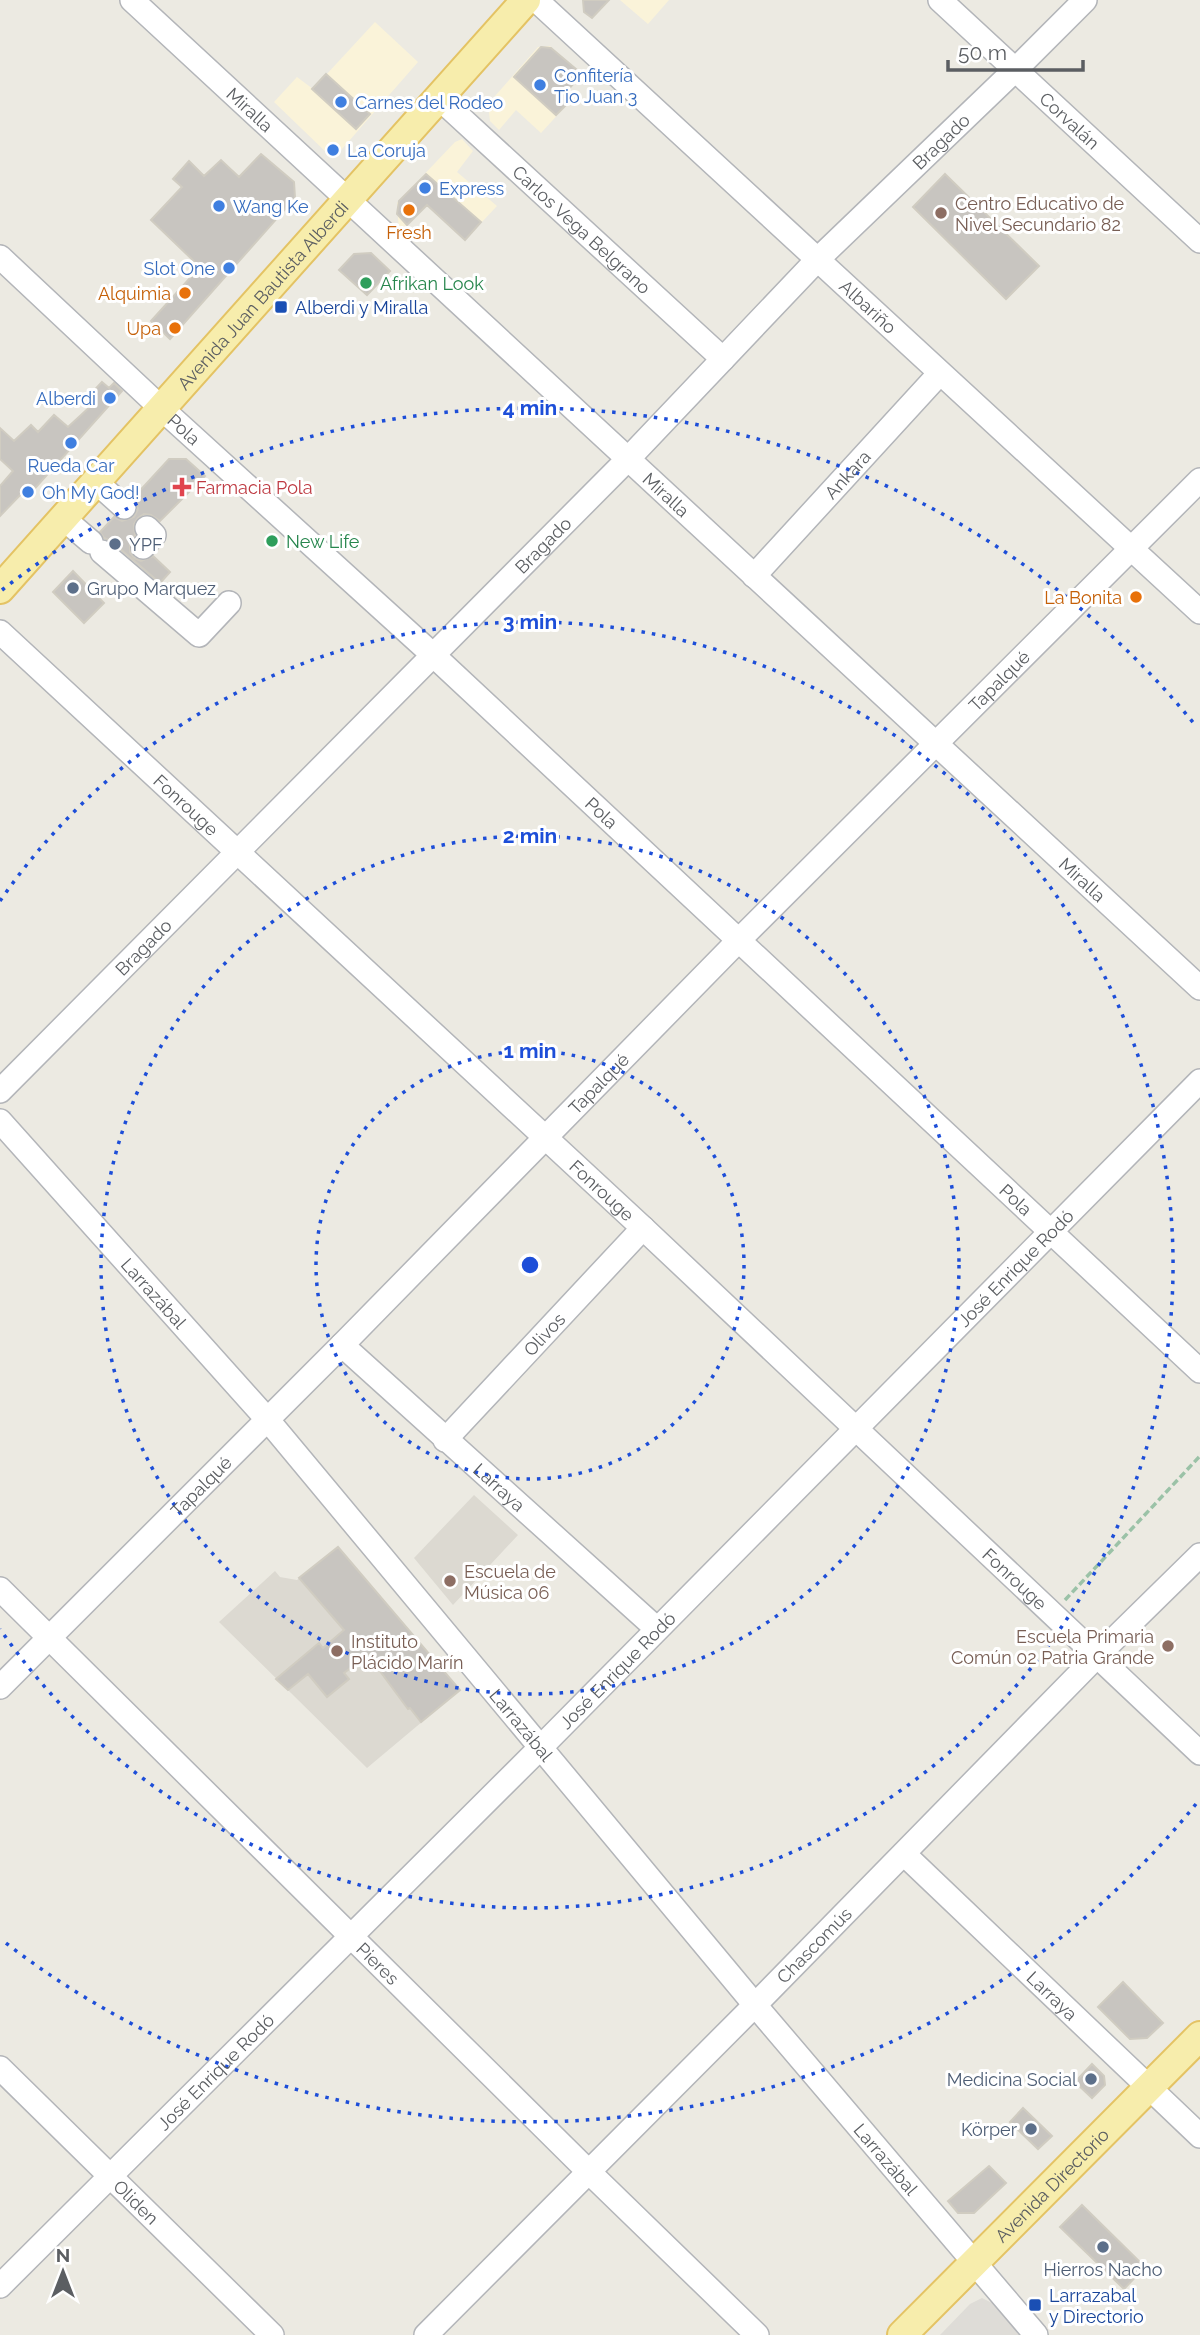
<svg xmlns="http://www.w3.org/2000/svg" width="1200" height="2335" font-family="Raleway,sans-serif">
<rect width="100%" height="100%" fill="#eceae2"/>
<path fill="#faf3d9" d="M 620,0 L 669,0 L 648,24 Z
M 375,22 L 418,62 L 335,157 L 329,155 L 274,102 L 297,77 L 313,89 Z
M 550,46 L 582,74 L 566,92 L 573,98 L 541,133 L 516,110 L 499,130 L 490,121 L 488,104 L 538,47 Z
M 462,139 L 473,151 L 457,172 L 497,206 L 465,240 L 427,205 L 399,233 L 397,203 L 455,142 Z"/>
<path fill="#dedcd7" d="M 982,2298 L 996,2305 L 1022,2335 L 940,2335 L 970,2304 Z"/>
<path fill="#dcd9d1" d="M 474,1495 L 518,1535 L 453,1605 L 414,1558 Z
M 338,1547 L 460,1690 L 367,1768 L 219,1622 L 275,1571 L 280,1577 L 297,1580 Z"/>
<path fill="#c8c5c0" stroke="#d0ccc1" stroke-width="2" d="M 583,0 L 609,0 L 592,18 L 584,12 Z
M 541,47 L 551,48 L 582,74 L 566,92 L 573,98 L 556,115 L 514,77 Z
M 326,74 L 370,114 L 356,129 L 312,89 Z
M 261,154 L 294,182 L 295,198 L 170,339 L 151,321 L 200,267 L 151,220 L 182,187 L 173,179 L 189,161 L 204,176 L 221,160 L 239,177 Z
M 426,174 L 481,222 L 465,240 L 427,205 L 407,225 L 397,214 L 399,201 Z
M 945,174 L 1039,266 L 1006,299 L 913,207 Z
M 371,253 L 390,271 L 367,295 L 339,270 L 354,254 Z
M 102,382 L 109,388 L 114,383 L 122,391 L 30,494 L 25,490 L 0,516 L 0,486 L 13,471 L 0,459 L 0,428 L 14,441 L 31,425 L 38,432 L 54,415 L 68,427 L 93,404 L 87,398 Z
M 169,459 L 186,459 L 205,476 L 160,521 L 151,515 L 144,514 L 138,518 L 134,524 L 135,535 L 130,543 L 130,552 L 134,558 L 141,561 L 153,556 L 170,572 L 160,583 L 111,541 L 104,538 L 100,532 L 114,517 L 122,521 L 134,517 L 138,509 L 134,497 Z
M 73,571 L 104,603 L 84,623 L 53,592 Z
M 338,1547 L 460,1690 L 421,1722 L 410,1708 L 408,1709 L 368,1655 L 344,1673 L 349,1679 L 327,1697 L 308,1674 L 288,1690 L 276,1679 L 319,1643 L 323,1648 L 344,1630 L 299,1578 Z
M 1123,1982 L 1163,2023 L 1147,2038 L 1130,2039 L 1098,2007 Z
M 1092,2064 L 1104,2076 L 1105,2085 L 1092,2098 L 1075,2082 Z
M 1023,2108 L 1052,2136 L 1038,2149 L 1010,2122 Z
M 989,2166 L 1006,2183 L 974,2213 L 958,2213 L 948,2201 Z
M 1082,2205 L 1145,2267 L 1124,2289 L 1060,2227 Z"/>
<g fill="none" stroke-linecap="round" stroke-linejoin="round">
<g stroke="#b3b5b9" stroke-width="26">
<g id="minor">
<path id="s1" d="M 132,0 L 1200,988"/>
<path id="s2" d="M 536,0 L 1200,612"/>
<path id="s3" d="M 940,0 L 1200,241"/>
<path id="s4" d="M 439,98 L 723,359"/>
<path id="s5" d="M 0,257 L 161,408 L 432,654 L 1200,1371"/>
<path d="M 96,482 L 124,507"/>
<path d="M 64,519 L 91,542"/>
<path d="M 143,547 L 154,535 L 147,528"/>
<path d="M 102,552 L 199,635 L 229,603"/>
<path id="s6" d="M 754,576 L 940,373"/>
<path id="s7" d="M 0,632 L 643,1228 L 1200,1753"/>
<path id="s8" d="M 0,1091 L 628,459 L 817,260 L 1015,70 L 1085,0"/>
<path id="s9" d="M 0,1121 L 267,1419 L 755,2005 L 1036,2335"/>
<path id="s10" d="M 342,1345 L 657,1629"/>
<path id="s11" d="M 445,1440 L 643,1228"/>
<path id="s12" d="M 0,1589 L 589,2172 L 757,2335"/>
<path id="s13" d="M 0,1687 L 342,1345 L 739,940 L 1200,480"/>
<path id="s14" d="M 904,1854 L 1200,2136"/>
<path id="s15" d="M 0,2068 L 272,2335"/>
<path id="s16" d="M 0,2286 L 541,1747 L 1200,1081"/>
<path id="s17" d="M 426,2335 L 755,2005 L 1097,1656 L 1200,1555"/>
</g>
</g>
<g stroke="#e4c364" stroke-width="32">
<g id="major">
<path id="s18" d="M 0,589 L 526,0"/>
<path id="s19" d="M 902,2335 L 1200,2036"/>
</g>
</g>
<path stroke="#9bc2a7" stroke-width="3.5" stroke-dasharray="7 3.5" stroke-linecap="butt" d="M 1065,1600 L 1200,1456"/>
<use href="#minor" stroke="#fff" stroke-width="23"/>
<use href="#major" stroke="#f7edac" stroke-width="28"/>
</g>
<g fill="none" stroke="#1d4ed8" stroke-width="3.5" stroke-dasharray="3.5 7">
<circle cx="530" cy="1265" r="214"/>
<circle cx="530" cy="1265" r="429"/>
<path d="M0 901A643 643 0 1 1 0 1629"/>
<path d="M1196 1804A857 857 0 0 1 2 1940M2 590A857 857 0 0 1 1196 726"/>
</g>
<g fill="#3f7fe0" stroke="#fff" stroke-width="2.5">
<circle cx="540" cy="85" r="7"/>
<circle cx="341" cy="102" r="7"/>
<circle cx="333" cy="150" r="7"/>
<circle cx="425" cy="188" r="7"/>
<circle cx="219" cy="206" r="7"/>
<circle cx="229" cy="268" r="7"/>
<circle cx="110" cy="398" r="7"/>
<circle cx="71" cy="443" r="7"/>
<circle cx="28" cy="492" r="7"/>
</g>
<g fill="#e8710a" stroke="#fff" stroke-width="2.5">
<circle cx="409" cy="210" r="7"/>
<circle cx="185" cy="293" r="7"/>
<circle cx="175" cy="328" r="7"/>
<circle cx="1136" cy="597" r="7"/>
</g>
<g fill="#8d6e63" stroke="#fff" stroke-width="2.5">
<circle cx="941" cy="213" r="7"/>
<circle cx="450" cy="1581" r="7"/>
<circle cx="1168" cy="1646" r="7"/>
<circle cx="337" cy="1651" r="7"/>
</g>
<g fill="#2e9e5b" stroke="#fff" stroke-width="2.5">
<circle cx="366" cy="283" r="7"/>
<circle cx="272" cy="541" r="7"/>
</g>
<g fill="#1a4fb4" stroke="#fff" stroke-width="2.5">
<rect x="274" y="300" width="14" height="14" rx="3.5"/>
<rect x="1028" y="2298" width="14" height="14" rx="3.5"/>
</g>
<path fill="#e0444e" stroke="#fff" stroke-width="2.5" d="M178.5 476.5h7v7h7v7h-7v7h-7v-7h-7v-7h7z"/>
<g fill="#5c6f8a" stroke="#fff" stroke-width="2.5">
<circle cx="115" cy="544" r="7"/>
<circle cx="73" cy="588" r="7"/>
<circle cx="1091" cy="2079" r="7"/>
<circle cx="1031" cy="2129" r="7"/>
<circle cx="1103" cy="2247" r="7"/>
</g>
<g text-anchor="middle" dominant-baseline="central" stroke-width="6" stroke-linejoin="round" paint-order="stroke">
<g font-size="18" fill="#366cbe" stroke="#fff" text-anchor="start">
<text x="554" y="75">Confitería<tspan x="554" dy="21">Tio Juan 3</tspan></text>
<text x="355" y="102">Carnes del Rodeo</text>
<text x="347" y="150">La Coruja</text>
<text x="439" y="188">Express</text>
<text x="233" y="206">Wang Ke</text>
<text x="215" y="268" text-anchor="end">Slot One</text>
<text x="96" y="398" text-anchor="end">Alberdi</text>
<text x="71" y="465" text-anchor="middle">Rueda Car</text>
<text x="42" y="492">Oh My God!</text>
</g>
<g font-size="18" fill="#5b5e62" stroke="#fff">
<text stroke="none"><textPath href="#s1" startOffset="161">Miralla</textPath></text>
<text stroke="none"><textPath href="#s3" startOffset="177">Corvalán</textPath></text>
<text stroke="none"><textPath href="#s8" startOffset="1337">Bragado</textPath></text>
<text stroke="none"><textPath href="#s4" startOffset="194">Carlos Vega Belgrano</textPath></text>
<text stroke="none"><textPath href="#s18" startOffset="394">Avenida Juan Bautista Alberdi</textPath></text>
<text stroke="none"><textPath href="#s2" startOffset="452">Albariño</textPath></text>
<text stroke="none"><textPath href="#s5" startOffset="252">Pola</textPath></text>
<text stroke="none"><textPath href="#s6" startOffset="138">Ankara</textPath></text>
<text stroke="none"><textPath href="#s1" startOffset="728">Miralla</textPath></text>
<text stroke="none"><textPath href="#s8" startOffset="770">Bragado</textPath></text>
<text stroke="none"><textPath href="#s13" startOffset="1418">Tapalqué</textPath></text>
<text stroke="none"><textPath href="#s7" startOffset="254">Fonrouge</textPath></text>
<text stroke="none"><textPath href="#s5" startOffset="819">Pola</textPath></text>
<text stroke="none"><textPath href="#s1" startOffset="1295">Miralla</textPath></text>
<text stroke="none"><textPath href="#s8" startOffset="203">Bragado</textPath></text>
<text stroke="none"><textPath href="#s13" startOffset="850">Tapalqué</textPath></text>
<text stroke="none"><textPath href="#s7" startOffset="821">Fonrouge</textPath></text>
<text stroke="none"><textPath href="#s5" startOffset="1386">Pola</textPath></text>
<text stroke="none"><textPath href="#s16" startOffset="1438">José Enrique Rodó</textPath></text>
<text stroke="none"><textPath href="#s9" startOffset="231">Larrazábal</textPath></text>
<text stroke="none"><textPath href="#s11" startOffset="145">Olivos</textPath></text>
<text stroke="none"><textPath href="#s13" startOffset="284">Tapalqué</textPath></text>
<text stroke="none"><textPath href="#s10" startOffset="212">Larraya</textPath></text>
<text stroke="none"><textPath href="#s7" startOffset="1388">Fonrouge</textPath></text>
<text stroke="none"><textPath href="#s16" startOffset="872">José Enrique Rodó</textPath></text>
<text stroke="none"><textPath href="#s9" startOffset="798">Larrazábal</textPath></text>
<text stroke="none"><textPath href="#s17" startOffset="550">Chascomús</textPath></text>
<text stroke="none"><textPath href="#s12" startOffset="532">Pieres</textPath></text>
<text stroke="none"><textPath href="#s14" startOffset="205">Larraya</textPath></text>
<text stroke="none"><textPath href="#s16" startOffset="304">José Enrique Rodó</textPath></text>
<text stroke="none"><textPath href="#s9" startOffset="1365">Larrazábal</textPath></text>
<text stroke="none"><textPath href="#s19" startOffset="212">Avenida Directorio</textPath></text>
<text stroke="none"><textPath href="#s15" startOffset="191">Oliden</textPath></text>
</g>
<g font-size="18" fill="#785e54" stroke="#fff" text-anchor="start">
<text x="955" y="203">Centro Educativo de<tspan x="955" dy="21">Nivel Secundario 82</tspan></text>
<text x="464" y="1571">Escuela de<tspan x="464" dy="21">Música 06</tspan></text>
<text x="1154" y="1636" text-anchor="end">Escuela Primaria<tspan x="1154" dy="21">Común 02 Patria Grande</tspan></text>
<text x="351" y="1641">Instituto<tspan x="351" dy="21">Plácido Marín</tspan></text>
</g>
<g font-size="18" fill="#c56008" stroke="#fff" text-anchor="end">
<text x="409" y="232" text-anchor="middle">Fresh</text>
<text x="171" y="293">Alquimia</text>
<text x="161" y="328">Upa</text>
<text x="1122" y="597">La Bonita</text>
</g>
<g font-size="18" fill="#27864d" stroke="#fff" text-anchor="start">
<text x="380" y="283">Afrikan Look</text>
<text x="286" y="541">New Life</text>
</g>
<g font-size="18" fill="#164399" stroke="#fff" text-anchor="start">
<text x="295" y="307">Alberdi y Miralla</text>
<text x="1049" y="2295">Larrazabal<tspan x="1049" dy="21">y Directorio</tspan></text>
</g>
<g font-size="18" fill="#be3a42" stroke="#fff" text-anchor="start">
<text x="196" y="487">Farmacia Pola</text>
</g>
<g font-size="18" fill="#4e5e75" stroke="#fff" text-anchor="start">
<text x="129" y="544">YPF</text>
<text x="87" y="588">Grupo Marquez</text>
<text x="1077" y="2079" text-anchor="end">Medicina Social</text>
<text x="1017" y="2129" text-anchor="end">Körper</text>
<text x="1103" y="2269" text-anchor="middle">Hierros Nacho</text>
</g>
</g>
<circle cx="530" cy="1265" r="10" fill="#1d4ed8" stroke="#fff" stroke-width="3.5"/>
<g font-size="21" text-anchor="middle" font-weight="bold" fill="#1d4ed8" stroke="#fff" stroke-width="6" stroke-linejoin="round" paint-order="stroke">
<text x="530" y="415">4 min</text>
<text x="530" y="629">3 min</text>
<text x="530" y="843">2 min</text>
<text x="530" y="1058">1 min</text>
</g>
<g transform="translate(63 2272)" stroke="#ffffff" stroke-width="5" paint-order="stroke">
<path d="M0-5L12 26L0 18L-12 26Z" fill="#5b5e62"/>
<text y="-10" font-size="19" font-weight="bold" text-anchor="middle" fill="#5b5e62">N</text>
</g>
<path d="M948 60v10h135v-10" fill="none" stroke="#5b5e62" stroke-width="3.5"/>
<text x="958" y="60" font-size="21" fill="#5b5e62" stroke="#ffffff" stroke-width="5" paint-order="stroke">50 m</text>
</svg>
